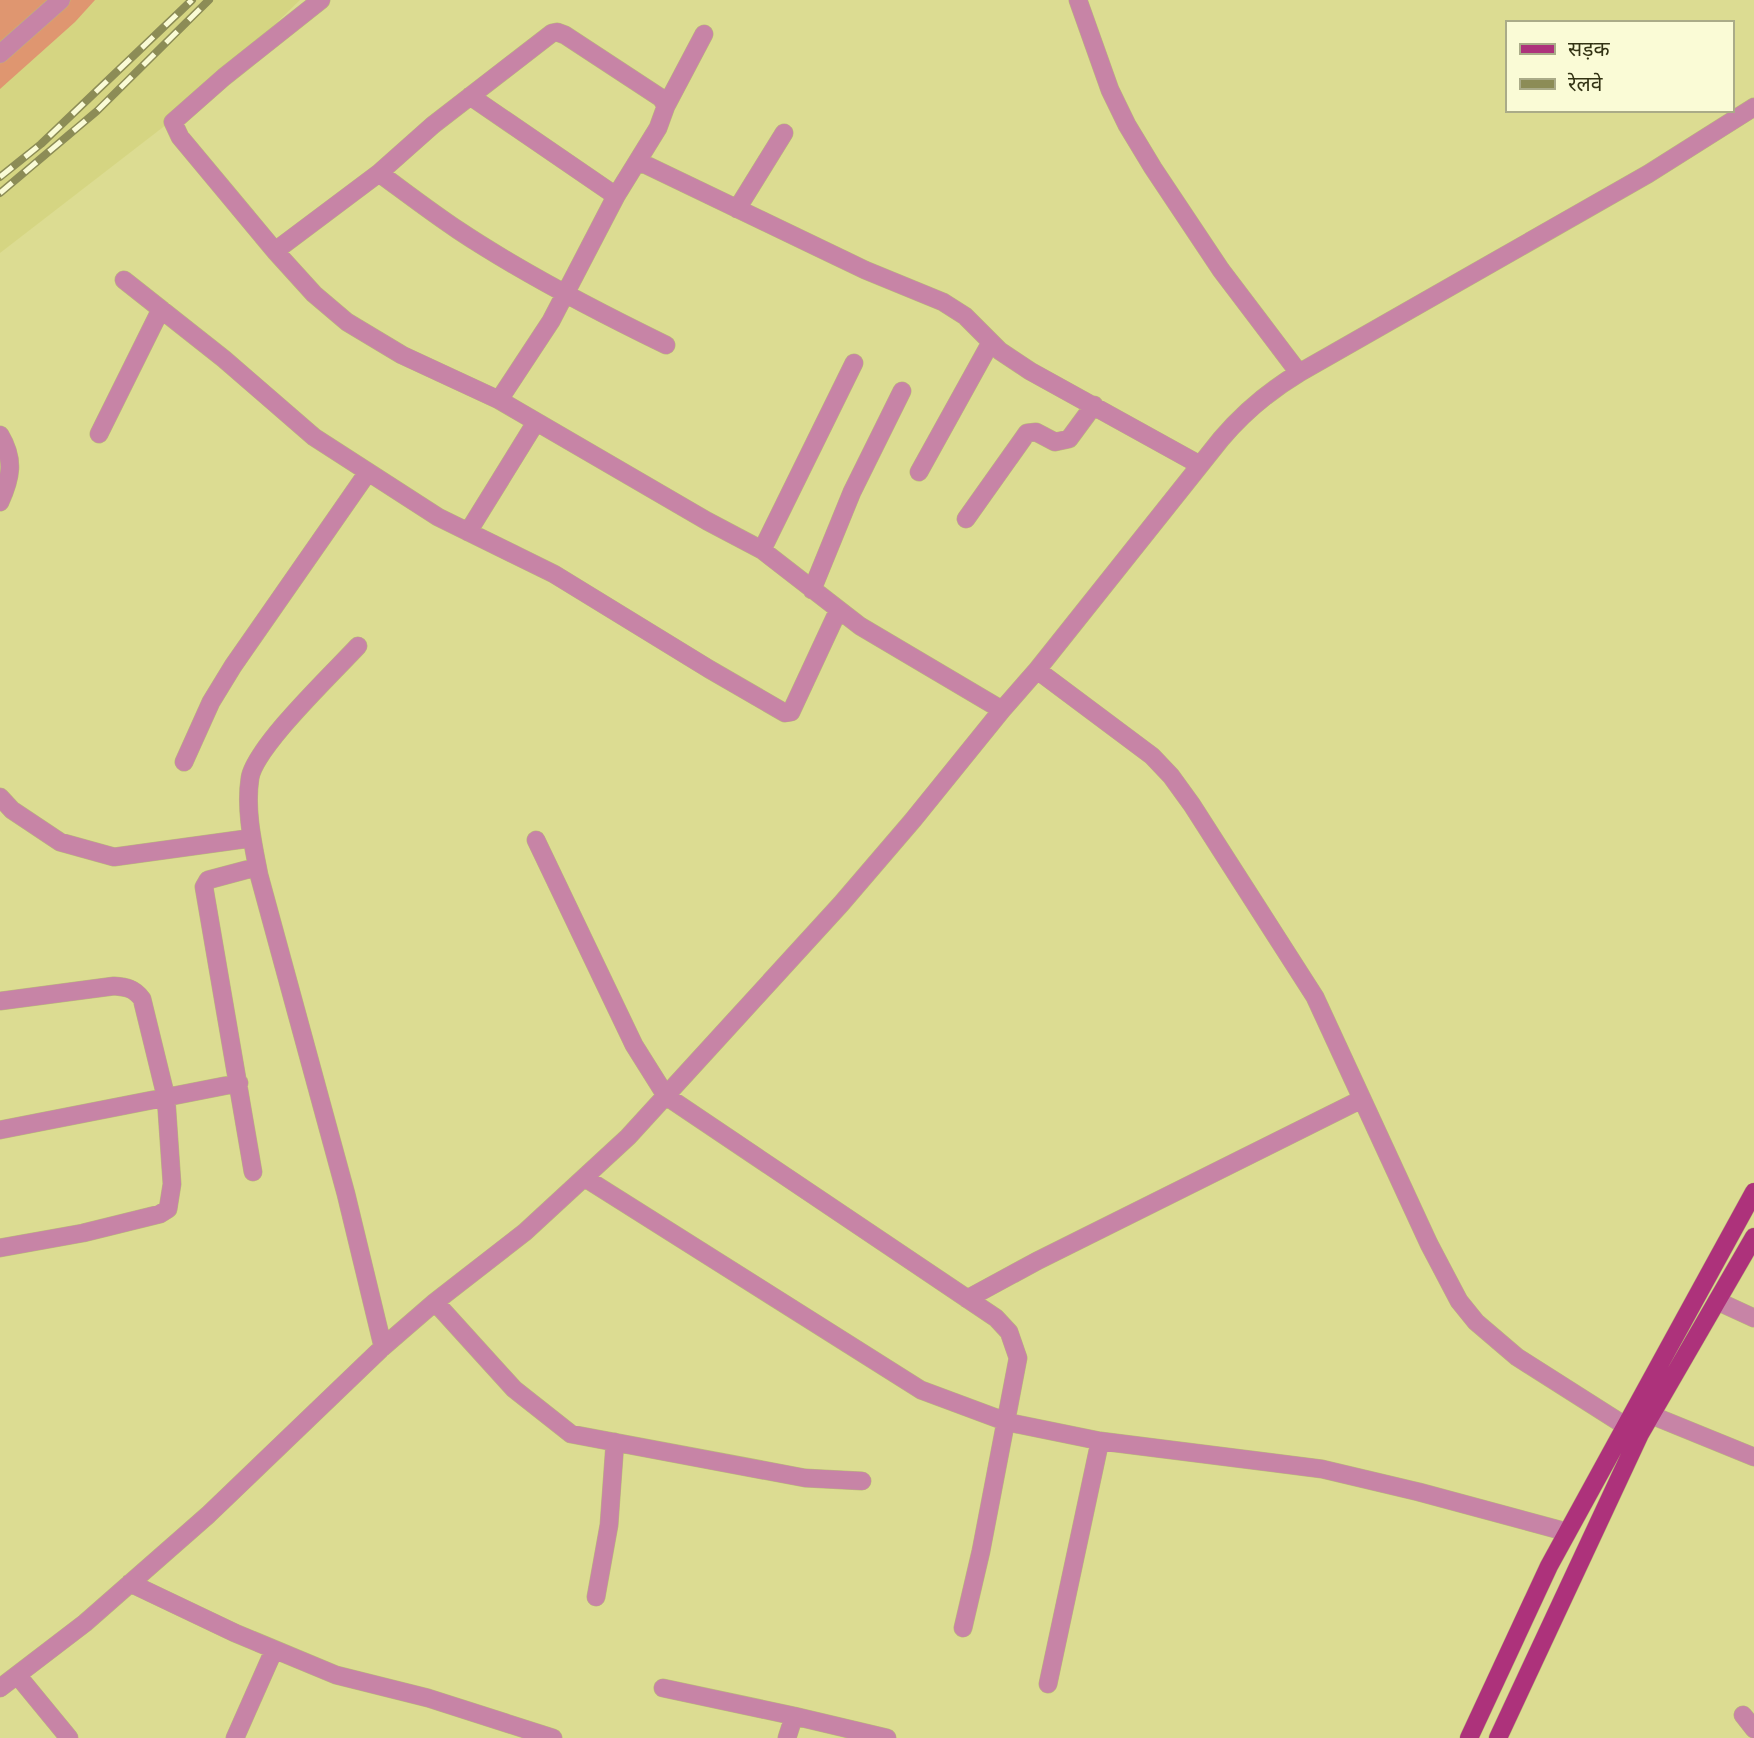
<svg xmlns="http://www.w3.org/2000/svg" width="1754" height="1738" font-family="Inter,'Noto Sans Devanagari',sans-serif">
<rect width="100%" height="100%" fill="#dcdc92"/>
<path fill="#d5d582" d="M 88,0 L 300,0 L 193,104 L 0,253 L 0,85 Z"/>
<path fill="#df9670" d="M 0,0 L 95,0 L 75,22 L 0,89 Z"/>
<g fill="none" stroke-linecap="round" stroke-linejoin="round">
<g stroke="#baba79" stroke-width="19">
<path id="minor" d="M 321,0 L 224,77 L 173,122 L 180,137 L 275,251 L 314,294 L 347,322 L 402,355 L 499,400 L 707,521 L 762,550 L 860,626 L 1002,710
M 1078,0 L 1110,90 L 1127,125 L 1153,168 L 1221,270 L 1299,373
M 0,54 L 61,0
M 470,96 L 616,196
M 666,106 L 704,34
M 638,161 L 865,270 L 943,302 L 965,316 L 1000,351 L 1030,371 L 1200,465
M 379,173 C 405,192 431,212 458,230 C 524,274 596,311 666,345
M 737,209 L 784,133
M 275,251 L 379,173 L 433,125 L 552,33 L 557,32 L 565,35 L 661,98 L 666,106 L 658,128 L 616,196 L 551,321 L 499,400
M 124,280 L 224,359 L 314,437 L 438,517 L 554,574 L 709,669 L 785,713 L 791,712 L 838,611
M 99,434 L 161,309
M 0,435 C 15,460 11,478 0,502
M 919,472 L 991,342
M 966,519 L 1027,433 L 1036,432 L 1055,442 L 1069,439 L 1094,405
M 468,532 L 536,422
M 762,550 L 854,363
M 812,590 L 852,492 L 902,391
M 358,646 C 333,673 255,747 250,778 C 245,810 253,844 259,875 L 346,1194 L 383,1347
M 1037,670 L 1152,756 L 1171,776 L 1192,805 L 1315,997 L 1429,1244 L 1459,1301 L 1476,1322 L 1517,1357 L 1624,1425
M 184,762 L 211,702 L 233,666 L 368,472
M 0,797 L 12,810 L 60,842 L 114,857 L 252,838
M 536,840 L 634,1045 L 666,1096 L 996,1318 L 1009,1332 L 1018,1358 L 981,1551 L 963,1628
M 0,1001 L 114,986 C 126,987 134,988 142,999 L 166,1097 L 172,1184 L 168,1209 L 160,1214 L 83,1233 L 0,1248
M 0,1130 L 239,1083
M 253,1172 L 204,887 L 208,880 L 257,867
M 585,1178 L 921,1390 L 1007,1422 L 1100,1441 L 1322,1469 L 1419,1492 L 1567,1532
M 967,1299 L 1037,1261 L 1362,1099
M 1717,1301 L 1754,1318
M 435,1302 L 514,1389 L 571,1434 L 805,1478 L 862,1481
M 1651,1415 L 1754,1457
M 130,1583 L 235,1633 L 336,1675 L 428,1698 L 553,1738
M 596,1597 L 609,1525 L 615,1442
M 18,1676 L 69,1738
M 1048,1684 L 1100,1441
M 0,1688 L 85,1623 L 208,1515 L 383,1347 L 435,1302 L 525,1232 L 628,1137 L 841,904 L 913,820 L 1002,710 L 1037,670 L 1221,439 C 1244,412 1269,391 1299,373 L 1648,174 L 1754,107
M 663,1688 L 794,1716 L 787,1738
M 1743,1715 L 1754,1729
M 794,1716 L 887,1738
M 235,1738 L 274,1650"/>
</g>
<g stroke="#baba79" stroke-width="19">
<path id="major" d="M 1469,1738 L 1549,1566 L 1754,1192
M 1498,1738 L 1640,1434 L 1754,1237"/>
</g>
<use href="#minor" stroke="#c784a6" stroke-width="18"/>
<use href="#major" stroke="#ad327b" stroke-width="18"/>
<g stroke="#8c8c56" stroke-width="8">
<path id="rail" d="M 0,177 L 41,144 L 192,0
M 0,193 L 97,111 L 209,0"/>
</g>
<use href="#rail" stroke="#fafbd6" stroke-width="5" stroke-dasharray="16" stroke-linecap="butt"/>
</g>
<rect x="1506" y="21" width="228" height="91" fill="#fafbd6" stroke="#aaab88" stroke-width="2"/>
<rect x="1520" y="44" width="35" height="10" fill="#ad327b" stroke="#aaab88" stroke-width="2"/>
<text x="1568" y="56" font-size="21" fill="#333314">सड़क</text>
<rect x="1520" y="79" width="35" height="10" fill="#8c8c56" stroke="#aaab88" stroke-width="2"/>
<text x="1568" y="91" font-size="21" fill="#333314">रेलवे</text>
</svg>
